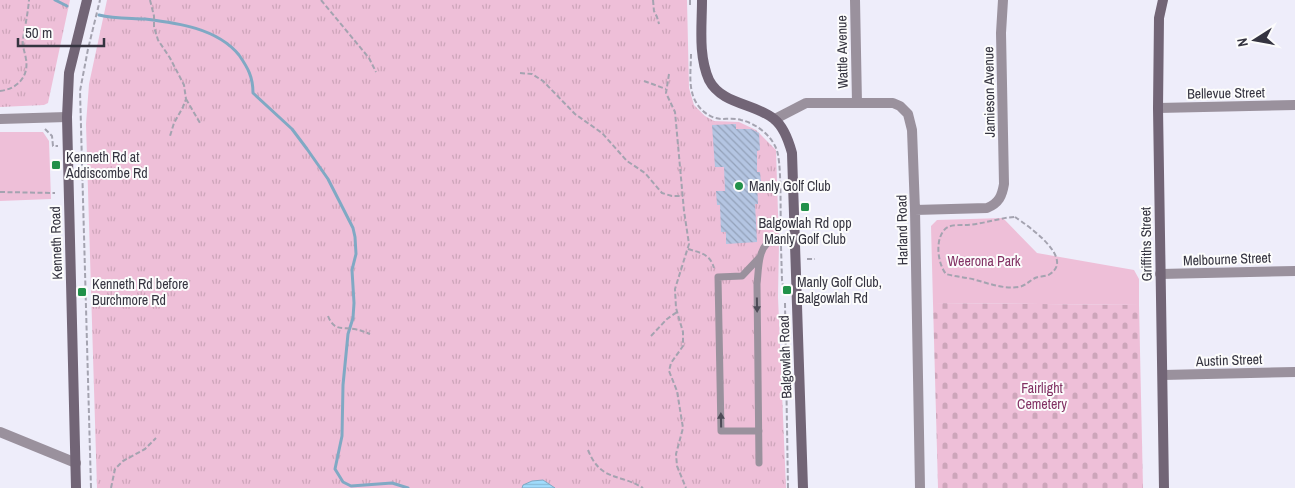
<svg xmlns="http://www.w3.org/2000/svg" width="1295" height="488" font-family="'Archivo Narrow',sans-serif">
<defs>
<pattern id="grass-tufts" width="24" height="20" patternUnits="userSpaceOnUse" patternTransform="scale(1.25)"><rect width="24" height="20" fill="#eebfd8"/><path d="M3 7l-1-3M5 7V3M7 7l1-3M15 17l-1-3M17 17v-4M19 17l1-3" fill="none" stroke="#cda5ba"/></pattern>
<pattern id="cemetery-stones" width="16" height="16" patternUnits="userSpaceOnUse" patternTransform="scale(1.25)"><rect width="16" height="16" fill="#eebfd8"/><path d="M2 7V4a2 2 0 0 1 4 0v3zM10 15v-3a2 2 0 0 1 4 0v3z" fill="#cda5ba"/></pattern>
<pattern id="water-rules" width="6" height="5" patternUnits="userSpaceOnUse" patternTransform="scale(1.25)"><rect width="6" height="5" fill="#a0dbfc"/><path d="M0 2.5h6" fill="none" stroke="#8abdd9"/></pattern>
<pattern id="building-back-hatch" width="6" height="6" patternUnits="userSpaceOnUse" patternTransform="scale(1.25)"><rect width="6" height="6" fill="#b4c5e2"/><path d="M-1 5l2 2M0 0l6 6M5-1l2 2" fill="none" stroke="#93a1b9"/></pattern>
</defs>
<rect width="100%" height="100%" fill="#eeedfa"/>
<path fill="url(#grass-tufts)" d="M 0,0 L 70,0 L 48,103 L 44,105 L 0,107 Z
M 107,0 L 687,0 L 689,88 L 694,105 L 705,116 L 714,121 L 739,122 L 756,130 L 776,150 L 779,244 L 778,297 L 786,488 L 97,488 L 86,124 L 89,84 Z"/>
<path fill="url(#cemetery-stones)" d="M 933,303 L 1139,305 L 1143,488 L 938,488 Z"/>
<path fill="#eebfd8" d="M 0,132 L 43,132 L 49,141 L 51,199 L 0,201 Z
M 1003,218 L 1037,253 L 1134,270 L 1139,279 L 1139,305 L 933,303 L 931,226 L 937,220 Z"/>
<path fill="url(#water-rules)" stroke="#80a9c4" d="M 543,480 L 555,488 L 522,488 L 523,485 L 532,481 Z"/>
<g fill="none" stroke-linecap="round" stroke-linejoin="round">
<path stroke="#80a9c4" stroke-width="3" d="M 55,0 L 67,6
M 99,15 C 114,19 130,18 145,19 C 177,23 217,28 239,55 C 248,68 253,77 253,93 L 292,129 L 307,149 L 328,179 L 353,228 L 355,237 L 356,254 L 352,270 L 354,303 L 353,318 L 348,334 L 343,385 L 342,436 L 335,469 L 343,482 L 351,486 L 392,483 L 408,488"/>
</g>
<path fill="url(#building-back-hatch)" d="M 736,124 L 736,129 L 751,129 L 759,133 L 760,150 L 757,151 L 757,172 L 760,172 L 761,182 L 757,183 L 758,204 L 755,204 L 757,242 L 726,244 L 726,232 L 721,232 L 720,205 L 717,205 L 716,191 L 725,191 L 724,167 L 715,167 L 712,125 Z"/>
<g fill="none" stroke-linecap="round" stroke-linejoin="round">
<path stroke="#a4a3b0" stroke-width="2" stroke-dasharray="5 2.5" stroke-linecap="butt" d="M 150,0 L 154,16 L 154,27 L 158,40 L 170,58 L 184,85 L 186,99 L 183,107 L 174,123 L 170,136
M 321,0 L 369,58 L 376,72
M 653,0 L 654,11 L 657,17 L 659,24
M 690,0 L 690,6
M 691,54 C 691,66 689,81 692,92 C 695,106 707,118 721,119 C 728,119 735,118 741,120 C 755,123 770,134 776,148 C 782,160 780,212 781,228
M 520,73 L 532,74 L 543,81 L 575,114 L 602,133 L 627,161 L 645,173 L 662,193 L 672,196 L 683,196
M 669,74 L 666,93 L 675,112 L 684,211 L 689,244 L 675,289 L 676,308 L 683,332 L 683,346 L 671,363 L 669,371 L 677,391 L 683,428 L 676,454 L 677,466 L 686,488
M 644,81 L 666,89
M 0,91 C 17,89 29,77 26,59 C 25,52 22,47 23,39 C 25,26 28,13 29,0
M 186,99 L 200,123
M 45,129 L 52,136 L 53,146 L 58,146
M 0,192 L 55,193
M 1015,217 C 1027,225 1075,258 1050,274 C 1046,277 1039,276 1035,278 C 1029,281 1026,286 1018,287 C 1004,289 990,284 976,280 C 966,277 956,277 946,274 C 937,263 934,235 948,227 C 952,225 959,225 964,225 C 981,225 997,218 1015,217 Z
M 781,246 L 782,280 L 785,298
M 688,249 C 701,253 710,254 714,268
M 807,259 L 815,259
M 785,303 L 788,488
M 328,316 C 334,331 341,327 354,329 C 360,330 365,332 370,334
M 651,336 L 667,319 L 677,312
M 588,450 C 601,482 619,473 643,488
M 91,488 L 80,91 L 88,49 L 100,0
M 111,488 L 115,469 L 123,461 L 145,449 L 156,438"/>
<path stroke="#9a919d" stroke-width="7" d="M 759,431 L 721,431 L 718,277 L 742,276 L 760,257
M 759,463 L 757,284 C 759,269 757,244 775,239 C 781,237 789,238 795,237"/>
<path stroke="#9a919d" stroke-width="10" d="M 855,0 L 857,103
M 1158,108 L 1295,105
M 0,119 L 67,117
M 775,119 L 806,103 L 893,103 L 900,106 L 908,114 L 912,130 L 915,210 L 920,488
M 915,210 L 987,208 C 999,203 1002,196 1004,184 L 1001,33 L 1003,0
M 1160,274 L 1295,271
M 1163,375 L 1295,372
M 0,432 L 76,463"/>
<path stroke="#726576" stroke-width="10" d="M 702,0 C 702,26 698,55 709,80 C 722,105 755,103 774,119 C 783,126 789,142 792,153 L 803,488
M 1163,0 L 1159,18 L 1158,108 L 1164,488
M 76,488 L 67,117 L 69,73 L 87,0"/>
</g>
<defs><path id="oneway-solid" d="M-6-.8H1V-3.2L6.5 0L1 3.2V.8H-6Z" transform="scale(1.25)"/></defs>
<g fill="#4e4b57">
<use href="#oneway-solid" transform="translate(757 305) rotate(89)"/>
<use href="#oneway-solid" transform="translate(721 420) rotate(-91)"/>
</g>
<g fill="#22914a" stroke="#fcfcfc" stroke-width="2">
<rect x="51" y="160" width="10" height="10" rx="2.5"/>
<circle cx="739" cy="186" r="5"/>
<rect x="800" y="202" width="10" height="10" rx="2.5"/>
<rect x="782" y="285" width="10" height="10" rx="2.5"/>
<rect x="77" y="287" width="10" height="10" rx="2.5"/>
</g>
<g text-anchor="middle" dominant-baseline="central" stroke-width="4" stroke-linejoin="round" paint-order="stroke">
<g font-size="14" fill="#353440" stroke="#fcfcfc">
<text transform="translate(842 52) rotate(-91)">Wattle Avenue</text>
<text transform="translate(989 92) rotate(-91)">Jamieson Avenue</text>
<text transform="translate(1226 93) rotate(-1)">Bellevue Street</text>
<text transform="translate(902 230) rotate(-91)">Harland Road</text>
<text transform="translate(56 243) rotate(-92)">Kenneth Road</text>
<text transform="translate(1146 244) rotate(-91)">Griffiths Street</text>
<text transform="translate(1227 259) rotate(-2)">Melbourne Street</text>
<text transform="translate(785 357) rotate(-92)">Balgowlah Road</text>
<text transform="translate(1229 360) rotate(-2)">Austin Street</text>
</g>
<g font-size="14" fill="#353440" stroke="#fcfcfc" text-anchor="start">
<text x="66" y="157">Kenneth Rd at<tspan x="66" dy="16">Addiscombe Rd</tspan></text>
<text x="749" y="186">Manly Golf Club</text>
<text x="805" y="223" text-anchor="middle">Balgowlah Rd opp<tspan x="805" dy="16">Manly Golf Club</tspan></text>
<text x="797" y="282">Manly Golf Club,<tspan x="797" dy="16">Balgowlah Rd</tspan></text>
<text x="92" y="284">Kenneth Rd before<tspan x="92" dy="16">Burchmore Rd</tspan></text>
</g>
<g font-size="14" fill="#823264" stroke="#fcfcfc">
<text x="984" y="261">Weerona Park</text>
<text x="1042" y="388">Fairlight<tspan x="1042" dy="16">Cemetery</tspan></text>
</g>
</g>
<g transform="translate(1255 40) rotate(259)" stroke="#fcfcfc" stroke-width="4" paint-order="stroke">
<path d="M0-4L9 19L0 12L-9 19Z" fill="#353440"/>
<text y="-8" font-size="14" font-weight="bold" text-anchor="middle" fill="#353440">N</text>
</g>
<path d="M18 38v8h86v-8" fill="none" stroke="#353440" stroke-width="2.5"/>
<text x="25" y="38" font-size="15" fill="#353440" stroke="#fcfcfc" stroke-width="4" paint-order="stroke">50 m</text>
</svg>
